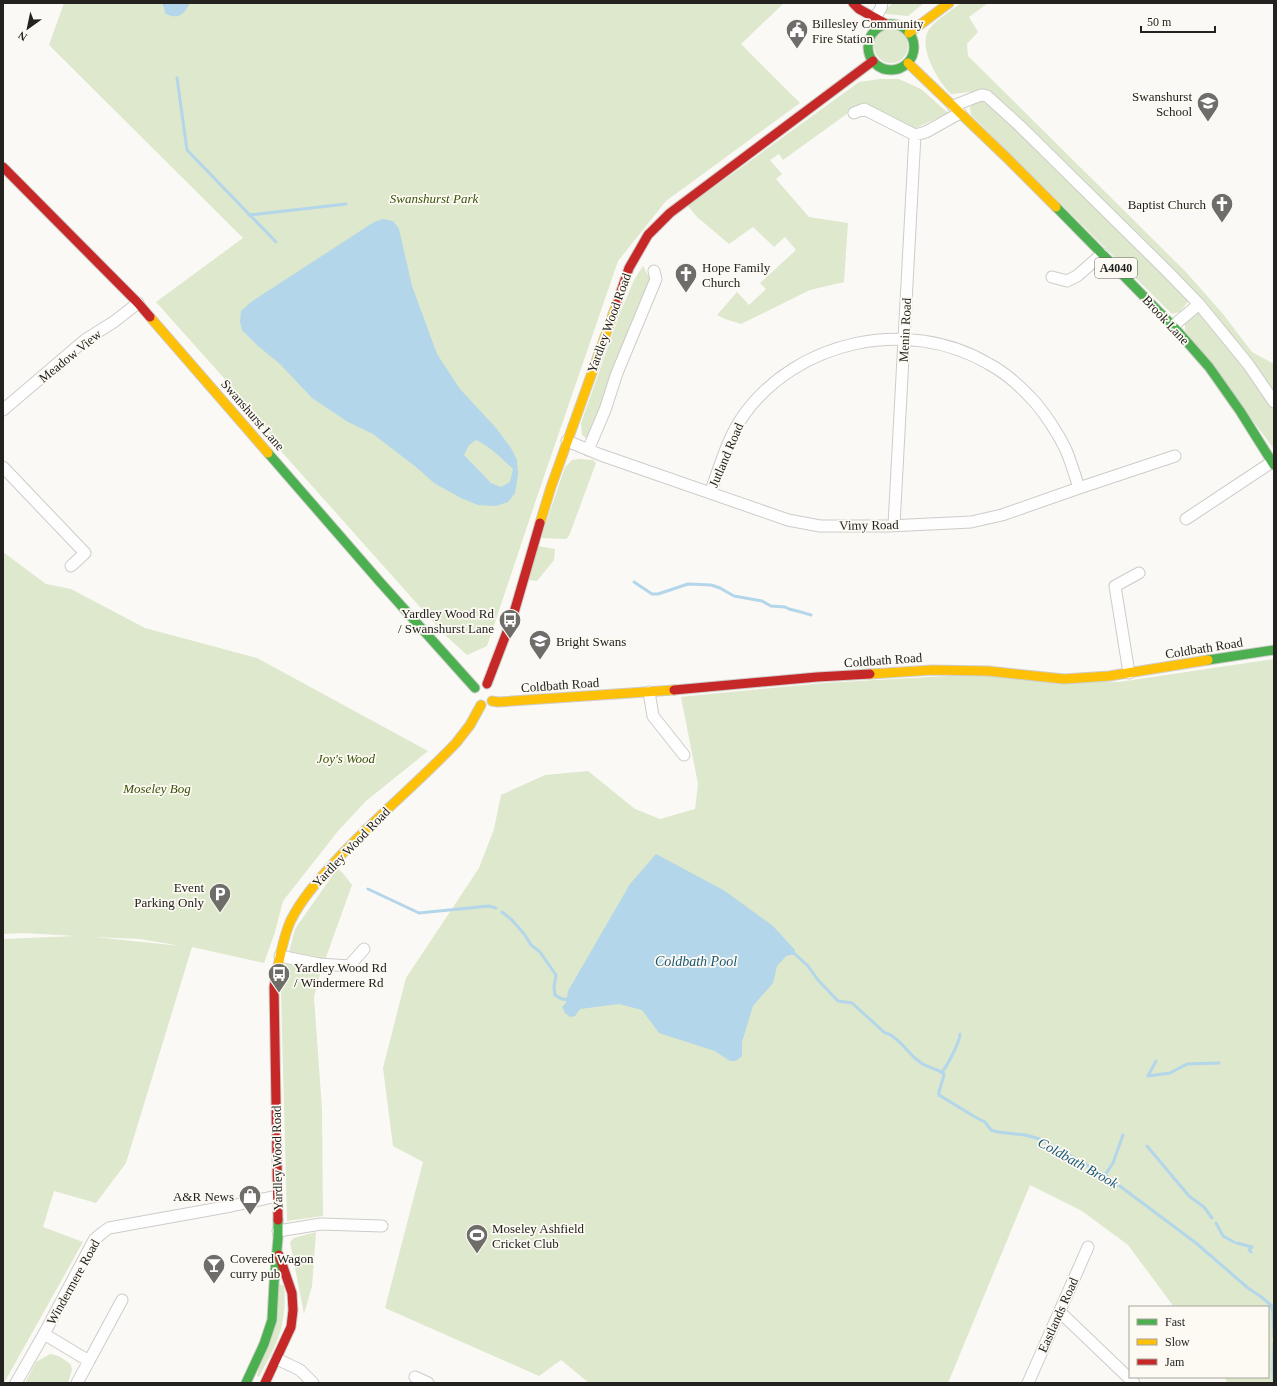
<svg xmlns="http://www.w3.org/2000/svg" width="1277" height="1386" font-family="Georgia,serif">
<rect width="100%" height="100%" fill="#fbf9f5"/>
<path fill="#dde8cc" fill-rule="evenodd" d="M 64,3 L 784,3 L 741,44 L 800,103 L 666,201 L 618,261 L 539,491 L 487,646 L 467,655 L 444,634 L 280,450 L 257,415 L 156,302 L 243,238 L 49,45 Z
M 893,3 L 924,3 L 908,16 L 886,14 L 884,11 Z
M 961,3 L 988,3 L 969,17 L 978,32 L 967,44 L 968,56 L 1186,272 L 1223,314 L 1252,352 L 1274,364 L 1274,449 L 1185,330 L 1185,322 L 1198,313 L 1206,310 L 1193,295 L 1180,312 L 1172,314 L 971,115 L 970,107 L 975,102 L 983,101 L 992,106 L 979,91 L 951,94 C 938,82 916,45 930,28 C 935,21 953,9 961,3 Z
M874 46a17 17 0 1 1 34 0a17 17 0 1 1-34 0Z
M 880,79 L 899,79 L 921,89 L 948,113 L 914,129 L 862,103 L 783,160 L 779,154 L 770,160 L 782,174 L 776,179 L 809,217 L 848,223 L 844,282 L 810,290 L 741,324 L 725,319 L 717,315 L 737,292 L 749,305 L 766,289 L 760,283 L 796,250 L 785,237 L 774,247 L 753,227 L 729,244 L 697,217 L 688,206 L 859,82 Z
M 643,266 L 649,277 L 649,291 L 591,436 L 586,438 L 582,435 L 581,423 L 620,313 L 634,280 Z
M 579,459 L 593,460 L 596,463 L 569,536 L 566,539 L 541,538 L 565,467 L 572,460 Z
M 538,546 L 555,549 L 554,560 L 537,581 L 528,580 Z
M 3,552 L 46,584 L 71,589 L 145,628 L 257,658 L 428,751 L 366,801 L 338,831 L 320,854 L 283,901 L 275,932 L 264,963 L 192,947 L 126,1163 L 96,1203 L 54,1191 L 43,1227 L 83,1242 L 4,1383 L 3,939 L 76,936 L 23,933 L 3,934 ZM 94,937 L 140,939 L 181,946 Z
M 1274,659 L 1274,1383 L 1228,1383 L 1224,1377 L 1268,1377 L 1268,1307 L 1174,1307 L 1128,1245 L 1082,1211 L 1030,1185 L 948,1383 L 589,1383 L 561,1360 L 539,1376 L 385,1308 L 423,1162 L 393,1146 L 383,1068 L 406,978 L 479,868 L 494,829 L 501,795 L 545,775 L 588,771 L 635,809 L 660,819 L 695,809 L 698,784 L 681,697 L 689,696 L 824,683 L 965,675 L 1119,682 Z
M 337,869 L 342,872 L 352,885 L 320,974 L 314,997 L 322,1109 L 323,1216 L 287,1221 L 281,992 L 283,975 L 295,929 Z
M 316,1232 L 312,1286 L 304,1314 L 290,1242 L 294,1238 Z
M 277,1283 L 284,1286 C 285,1297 285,1309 283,1320 C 280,1340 268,1359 259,1377 L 257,1376 Z
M 50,1354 C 58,1355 65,1359 71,1365 L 72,1370 L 68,1383 L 25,1383 L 36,1362 Z"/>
<path fill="#b3d6ea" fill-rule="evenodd" d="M 162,3 L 190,3 C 184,14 179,20 166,14 Z
M 383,219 L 393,221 L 399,229 L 412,286 L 437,354 L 460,389 L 496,428 L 511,448 L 517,460 L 518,475 L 515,493 L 508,502 L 496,506 L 478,505 L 461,498 L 434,483 L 416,467 L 373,434 L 348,422 L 312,398 L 280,364 L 258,346 L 242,330 L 240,322 L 241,311 L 251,302 L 374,222 ZM 476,440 C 491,447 501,458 513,469 L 510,482 L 501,487 L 491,483 L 464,455 L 469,445 Z
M 656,854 L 725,891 L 773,926 L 795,950 L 795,954 L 786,956 L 777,966 L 773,983 L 753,1006 L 742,1042 L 742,1056 L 736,1061 L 730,1061 L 715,1051 L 659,1033 L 642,1010 L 619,1004 L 580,1009 L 575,1016 L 570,1017 L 565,1013 L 562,1007 L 566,1003 L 568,991 L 630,884 Z"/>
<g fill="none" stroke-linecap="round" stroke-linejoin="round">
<path stroke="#b3d6ea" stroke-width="3" d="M 177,78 L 187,150 L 276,242
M 249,215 L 346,204
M 634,582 L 652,594 L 658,594 L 688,584 L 711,585 L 720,588 L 734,596 L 762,601 L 771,606 L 785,607 L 789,609 L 801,612 L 811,615
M 368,889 L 419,913 L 489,906 L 496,908
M 502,912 L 512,920 L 525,935 L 531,945 L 540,952 L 556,975 L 554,987 L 555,995 C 559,998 564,1001 570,999
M 792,953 L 795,954 L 808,966 L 818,980 L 838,1001 L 852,1003 L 885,1033 C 894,1033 908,1052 916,1059 C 919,1061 923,1065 927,1066 C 933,1069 938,1069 944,1074 C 943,1083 938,1089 939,1095 L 975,1117 L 985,1122 L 991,1130 L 998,1132 L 1025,1135 L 1040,1139 L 1105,1175 L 1196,1243 L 1248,1288 L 1260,1296 L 1271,1305 L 1273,1311 L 1274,1338
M 942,1072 C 947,1066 960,1042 960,1034
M 1148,1076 L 1170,1073 L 1187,1064 L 1219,1063
M 1148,1076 L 1156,1061
M 1147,1146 L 1189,1196 L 1204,1207 L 1212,1218
M 1105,1175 L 1113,1163 L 1123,1135
M 1216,1223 L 1223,1236 L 1234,1242
M 1237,1243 L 1252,1247 L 1249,1250 L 1251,1252
M 1274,1343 L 1273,1370 L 1274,1381"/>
<g stroke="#cdccc9" stroke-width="13">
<path id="street" d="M 875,18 L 881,8 L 882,3
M 953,106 L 981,95 L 987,96 L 1020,126 L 1166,270 L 1199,304 L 1248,364 L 1274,402
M 854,113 L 864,109 L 915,135 L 926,132 L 960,113
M 1052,277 L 1067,281 L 1077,276 L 1102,254
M 1173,326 L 1199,304
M 3,410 L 85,340 L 115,321 L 138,303
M 567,441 L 601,455 L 788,520 L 820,526 L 889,526 L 971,522 L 1002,515 L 1079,488 L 1175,456
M 588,450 L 605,410 L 617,373 L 656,279 L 654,271
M 3,467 L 85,553 L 71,566
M 710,493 C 720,467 727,439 743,416 C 797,340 908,316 989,364 C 1004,372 1019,385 1031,398 C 1043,410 1059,435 1066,450 C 1071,462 1075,475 1079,488
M 1186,519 L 1272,462
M 894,525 L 915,135
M 1129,673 L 1115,586 L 1139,573
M 649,692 L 653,716 L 684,755
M 280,956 L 319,964 L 349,966 L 364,949
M 278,1231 L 321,1224 L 382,1226
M 1060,1312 L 1134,1383
M 44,1334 L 89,1361 L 122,1300
M 277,1359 L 300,1370 L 313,1383
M 415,1377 L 428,1383
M 16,1383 L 44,1334 L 94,1240 L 102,1233 L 109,1228 L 231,1206 L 277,1196
M 77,1383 L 89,1361
M 1028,1383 L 1088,1247"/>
</g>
<g stroke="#cdccc9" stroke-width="11">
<path id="fast" d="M868 47a23 23 0 1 1 46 0a23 23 0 1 1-46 0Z
M 1056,207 L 1173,326 L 1209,367 L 1240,411 L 1274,465
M 268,453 L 380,582 L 475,688
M 1208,660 L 1274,650
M 246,1383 L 264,1344 L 272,1320 L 274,1283 L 278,1238 L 278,1220"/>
</g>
<g stroke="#cdccc9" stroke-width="11">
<path id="slow" d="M 909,33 L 949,3
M 908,63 L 1006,157 L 1056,207
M 150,317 L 268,453
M 540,523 L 551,487 L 617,303
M 870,674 L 932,670 L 988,671 L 1064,679 L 1109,676 L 1208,660
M 492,701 L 498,702 L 674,690
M 276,976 C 280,957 283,937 291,920 C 301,900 316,883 331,866 C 370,822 416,785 456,743 L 470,725 L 481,705"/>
</g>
<g stroke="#cdccc9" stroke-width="11">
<path id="jam" d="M 853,3 L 859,9 L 886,24
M 3,167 L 138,303 L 150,317
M 617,303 L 629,268 L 648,235 L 670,213 L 873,61
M 487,684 L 513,616 L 540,523
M 674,690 L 817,677 L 870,674
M 276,976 L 274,987 L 278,1220
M 265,1383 L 291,1327 L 293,1310 L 292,1293 L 279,1255"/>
</g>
<use href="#street" stroke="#fefefe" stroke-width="11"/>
<use href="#fast" stroke="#4caf50" stroke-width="9"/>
<use href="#slow" stroke="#ffc107" stroke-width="9"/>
<use href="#jam" stroke="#c62828" stroke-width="9"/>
</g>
<defs>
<g id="civic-pin" transform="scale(1.15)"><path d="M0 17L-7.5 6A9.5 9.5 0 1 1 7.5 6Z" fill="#6f6d6a" stroke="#fdfaf3"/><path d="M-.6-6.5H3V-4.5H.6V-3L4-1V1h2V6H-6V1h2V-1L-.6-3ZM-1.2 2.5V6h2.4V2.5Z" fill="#fff"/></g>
<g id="school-pin" transform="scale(1.15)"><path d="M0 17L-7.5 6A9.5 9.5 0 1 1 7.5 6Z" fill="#6f6d6a" stroke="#fdfaf3"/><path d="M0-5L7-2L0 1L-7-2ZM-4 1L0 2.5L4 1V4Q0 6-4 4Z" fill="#fff"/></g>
<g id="church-pin" transform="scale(1.15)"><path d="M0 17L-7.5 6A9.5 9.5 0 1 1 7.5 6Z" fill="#6f6d6a" stroke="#fdfaf3"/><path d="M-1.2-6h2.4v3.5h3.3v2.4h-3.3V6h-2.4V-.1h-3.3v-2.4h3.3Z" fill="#fff"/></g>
<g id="bus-pin" transform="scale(1.15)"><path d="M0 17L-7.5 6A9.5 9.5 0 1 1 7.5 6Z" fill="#6f6d6a" stroke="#fdfaf3"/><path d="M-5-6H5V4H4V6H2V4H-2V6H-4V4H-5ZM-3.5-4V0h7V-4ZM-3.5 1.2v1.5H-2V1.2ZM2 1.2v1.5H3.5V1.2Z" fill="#fff"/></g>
<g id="parking-pin" transform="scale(1.15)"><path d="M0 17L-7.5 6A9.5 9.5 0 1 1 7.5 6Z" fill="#6f6d6a" stroke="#fdfaf3"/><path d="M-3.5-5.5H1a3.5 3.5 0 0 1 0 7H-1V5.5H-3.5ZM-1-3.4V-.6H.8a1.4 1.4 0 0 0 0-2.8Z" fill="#fff"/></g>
<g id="shop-pin" transform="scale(1.15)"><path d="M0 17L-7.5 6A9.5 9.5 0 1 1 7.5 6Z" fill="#6f6d6a" stroke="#fdfaf3"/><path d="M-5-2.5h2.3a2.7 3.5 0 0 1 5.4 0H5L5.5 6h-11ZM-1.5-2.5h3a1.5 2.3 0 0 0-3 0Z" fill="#fff"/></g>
<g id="stadium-pin" transform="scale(1.15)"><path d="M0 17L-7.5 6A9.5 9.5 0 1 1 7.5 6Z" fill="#6f6d6a" stroke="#fdfaf3"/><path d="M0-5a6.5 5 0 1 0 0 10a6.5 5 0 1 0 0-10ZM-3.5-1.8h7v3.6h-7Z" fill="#fff"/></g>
<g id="bar-pin" transform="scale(1.15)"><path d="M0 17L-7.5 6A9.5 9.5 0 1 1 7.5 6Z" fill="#6f6d6a" stroke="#fdfaf3"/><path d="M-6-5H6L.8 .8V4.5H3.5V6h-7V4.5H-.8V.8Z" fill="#fff"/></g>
</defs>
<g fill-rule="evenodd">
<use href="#civic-pin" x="797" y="30"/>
<use href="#school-pin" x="1208" y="103"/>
<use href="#church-pin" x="1222" y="204"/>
<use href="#church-pin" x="686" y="274"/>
<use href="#bus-pin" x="510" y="620"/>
<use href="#school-pin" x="540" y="641"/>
<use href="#parking-pin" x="220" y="894"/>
<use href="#bus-pin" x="279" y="974"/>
<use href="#shop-pin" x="250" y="1196"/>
<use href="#stadium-pin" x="477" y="1235"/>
<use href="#bar-pin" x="214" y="1265"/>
</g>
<g text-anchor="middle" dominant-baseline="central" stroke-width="3.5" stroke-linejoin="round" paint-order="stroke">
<rect fill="#fdfaf3" stroke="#64635f" stroke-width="1" x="1095" y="258" width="42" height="20" rx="3"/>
<g font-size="12" font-weight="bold" fill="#23221f">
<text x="1116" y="268">A4040</text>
</g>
<g font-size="13" fill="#23221f" stroke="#fdfaf3" text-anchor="start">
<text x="812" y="23">Billesley Community<tspan x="812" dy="15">Fire Station</tspan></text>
<text x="1192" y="96" text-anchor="end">Swanshurst<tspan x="1192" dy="15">School</tspan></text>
<text x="1206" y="204" text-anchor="end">Baptist Church</text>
<text x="702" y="267">Hope Family<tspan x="702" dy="15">Church</tspan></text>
<text x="494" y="613" text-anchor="end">Yardley Wood Rd<tspan x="494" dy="15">/ Swanshurst Lane</tspan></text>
<text x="556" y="641">Bright Swans</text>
<text x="204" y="887" text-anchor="end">Event<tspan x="204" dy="15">Parking Only</tspan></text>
<text x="294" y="967">Yardley Wood Rd<tspan x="294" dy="15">/ Windermere Rd</tspan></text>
<text x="234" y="1196" text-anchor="end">A&amp;R News</text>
<text x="492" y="1228">Moseley Ashfield<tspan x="492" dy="15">Cricket Club</tspan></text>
<text x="230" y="1258">Covered Wagon<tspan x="230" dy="15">curry pub</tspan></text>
</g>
<g font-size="13" font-style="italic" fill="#385007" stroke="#fdfaf3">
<text x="434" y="198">Swanshurst Park</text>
<text x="346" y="758">Joy's Wood</text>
<text x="157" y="788">Moseley Bog</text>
</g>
<g font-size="13" fill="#23221f" stroke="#fdfaf3">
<text transform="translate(1166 320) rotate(47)">Brook Lane</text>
<text transform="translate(609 323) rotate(-70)">Yardley Wood Road</text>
<text transform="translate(905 330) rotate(-87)">Menin Road</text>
<text transform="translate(70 356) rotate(-39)">Meadow View</text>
<text transform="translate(253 415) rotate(49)">Swanshurst Lane</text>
<text transform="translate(726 455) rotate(-67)">Jutland Road</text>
<text transform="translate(869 525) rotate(-1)">Vimy Road</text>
<text transform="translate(1204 648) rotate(-9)">Coldbath Road</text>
<text transform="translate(883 660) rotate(-4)">Coldbath Road</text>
<text transform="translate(560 685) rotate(-4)">Coldbath Road</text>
<text transform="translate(351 847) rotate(-46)">Yardley Wood Road</text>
<text transform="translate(277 1158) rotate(-91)">Yardley Wood Road</text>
<text transform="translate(73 1282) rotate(-61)">Windermere Road</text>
<text transform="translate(1058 1315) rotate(-66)">Eastlands Road</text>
</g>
<g font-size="14" font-style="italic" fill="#185775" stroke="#fdfaf3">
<text x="696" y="961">Coldbath Pool</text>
<text transform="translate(1078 1163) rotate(29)">Coldbath Brook</text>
</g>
</g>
<rect width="1277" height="1386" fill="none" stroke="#23221f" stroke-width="8"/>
<rect x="1129" y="1306" width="140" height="72" fill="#fdfaf3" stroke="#a6a49e"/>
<rect x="1137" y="1319" width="20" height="6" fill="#4caf50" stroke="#a6a49e"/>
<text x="1165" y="1326" font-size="12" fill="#23221f">Fast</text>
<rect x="1137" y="1339" width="20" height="6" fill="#ffc107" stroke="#a6a49e"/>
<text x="1165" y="1346" font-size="12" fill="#23221f">Slow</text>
<rect x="1137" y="1359" width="20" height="6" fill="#c62828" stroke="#a6a49e"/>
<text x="1165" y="1366" font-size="12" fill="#23221f">Jam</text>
<g transform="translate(28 28) rotate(213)" stroke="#fdfaf3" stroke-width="3" paint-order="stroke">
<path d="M0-3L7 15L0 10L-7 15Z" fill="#23221f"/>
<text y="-6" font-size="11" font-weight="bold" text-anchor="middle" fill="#23221f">N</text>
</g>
<path d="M1141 26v6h74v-6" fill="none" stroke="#23221f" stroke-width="2"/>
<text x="1147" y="26" font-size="12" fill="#23221f" stroke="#fdfaf3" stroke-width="3" paint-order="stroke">50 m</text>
</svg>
